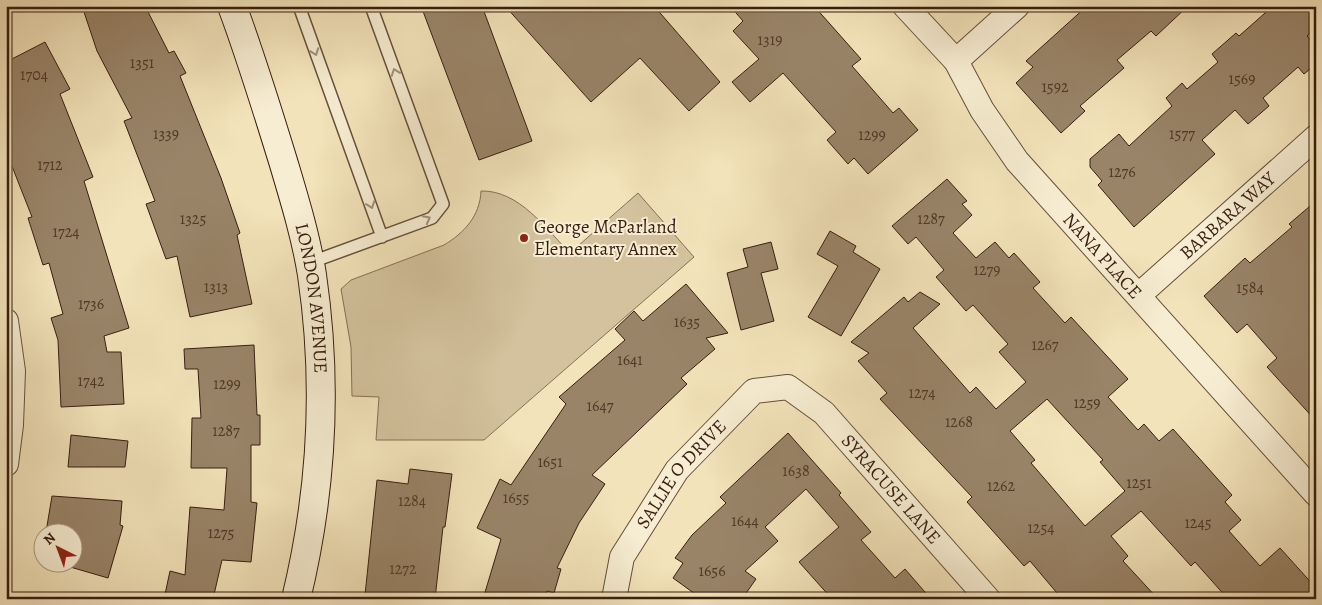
<svg xmlns="http://www.w3.org/2000/svg" width="1322" height="605" font-family="Alegreya,serif">
<rect width="100%" height="100%" fill="#f3e3ba"/>
<filter id="stains"><feTurbulence type="fractalNoise" baseFrequency=".004" numOctaves="4"/><feColorMatrix values="0 0 0 0 .2 0 0 0 0 .09 0 0 0 0 .02 0 0 0 .5 -.17"/></filter>
<radialGradient id="worn" r=".72"><stop offset=".6" stop-color="#630" stop-opacity="0"/><stop offset="1" stop-color="#630" stop-opacity=".3"/></radialGradient>
<path fill="#d3c29d" stroke="#857056" d="M 481,191 C 519,190 546,229 570,253 L 638,193 L 694,257 L 484,440 L 376,440 L 379,397 L 352,396 L 351,347 L 341,289 L 351,280 L 444,245 C 464,233 480,216 481,191 Z"/>
<path fill="#998468" stroke="#371e10" fill-rule="evenodd" d="M 82,6 L 145,6 L 169,53 L 174,51 L 186,73 L 180,76 L 221,178 L 240,233 L 237,235 L 252,304 L 190,317 L 177,256 L 166,259 L 146,204 L 155,201 L 124,121 L 132,118 L 97,51 Z
M 421,6 L 482,6 L 532,141 L 479,160 Z
M 505,6 L 654,6 L 720,82 L 689,111 L 640,58 L 591,102 Z
M 730,6 L 814,6 L 861,59 L 852,66 L 893,113 L 899,108 L 918,130 L 868,174 L 854,158 L 848,164 L 827,140 L 836,132 L 783,73 L 750,102 L 732,82 L 759,59 L 733,31 L 743,21 Z
M 1087,6 L 1188,6 L 1156,36 L 1151,31 L 1117,60 L 1124,68 L 1080,106 L 1085,111 L 1061,133 L 1016,83 L 1033,67 L 1026,61 Z
M 1273,6 L 1316,6 L 1316,28 L 1307,36 L 1316,46 L 1316,64 L 1304,74 L 1298,67 L 1263,98 L 1269,106 L 1248,124 L 1235,110 L 1202,140 L 1215,154 L 1134,227 L 1098,185 L 1102,181 L 1090,167 L 1090,159 L 1119,134 L 1129,146 L 1172,106 L 1166,98 L 1182,83 L 1187,89 L 1218,62 L 1212,54 L 1236,33 L 1239,36 Z
M 45,42 L 70,89 L 60,94 L 93,177 L 84,181 L 129,328 L 104,336 L 107,352 L 121,352 L 124,404 L 61,407 L 58,340 L 51,318 L 63,314 L 49,263 L 43,265 L 28,218 L 32,217 L 6,151 L 6,62 Z
M 947,179 L 967,201 L 962,204 L 972,215 L 953,233 L 976,258 L 995,242 L 1009,258 L 1014,253 L 1040,282 L 1033,288 L 1065,323 L 1071,317 L 1128,379 L 1108,397 L 1138,430 L 1144,424 L 1159,441 L 1173,429 L 1232,495 L 1225,502 L 1241,520 L 1229,531 L 1260,566 L 1280,548 L 1316,588 L 1316,599 L 1228,599 L 1195,562 L 1191,566 L 1141,511 L 1111,536 L 1128,556 L 1123,561 L 1158,599 L 1062,599 L 1030,561 L 1024,566 L 967,502 L 972,497 L 880,399 L 887,393 L 858,361 L 869,353 L 851,342 L 904,297 L 908,302 L 920,292 L 940,304 L 913,328 L 970,393 L 976,387 L 996,409 L 1026,382 L 999,352 L 1008,344 L 973,305 L 966,311 L 936,277 L 944,270 L 916,237 L 908,244 L 892,226 ZM 1047,399 L 1103,460 L 1100,462 L 1125,491 L 1085,526 L 1031,463 L 1035,460 L 1010,431 Z
M 1316,201 L 1316,421 L 1267,367 L 1277,358 L 1247,324 L 1237,333 L 1204,296 L 1245,258 L 1250,263 L 1292,227 L 1289,224 Z
M 830,231 L 856,246 L 853,252 L 880,269 L 841,336 L 808,317 L 838,266 L 817,254 Z
M 771,242 L 778,269 L 761,273 L 774,321 L 741,330 L 727,273 L 748,267 L 743,249 Z
M 686,284 L 728,333 L 706,338 L 715,349 L 681,378 L 687,384 L 592,475 L 605,484 L 579,523 L 557,568 L 561,569 L 554,593 L 547,591 L 544,599 L 483,599 L 501,539 L 477,528 L 500,479 L 511,485 L 566,404 L 559,397 L 625,340 L 615,329 L 634,311 L 643,321 Z
M 254,345 L 257,415 L 260,415 L 260,445 L 251,445 L 251,502 L 257,503 L 251,562 L 222,560 L 213,599 L 164,599 L 170,571 L 185,575 L 190,507 L 224,510 L 227,468 L 191,468 L 192,418 L 201,418 L 198,369 L 185,369 L 184,349 Z
M 788,433 L 841,493 L 839,495 L 871,532 L 861,540 L 895,578 L 905,569 L 931,599 L 832,599 L 799,562 L 839,527 L 806,489 L 765,527 L 778,541 L 745,571 L 756,579 L 742,599 L 702,599 L 673,578 L 683,563 L 675,558 L 692,535 L 726,503 L 720,497 Z
M 71,435 L 128,441 L 125,467 L 68,467 Z
M 410,469 L 452,474 L 445,527 L 443,527 L 435,599 L 402,599 L 365,595 L 377,480 L 408,484 Z
M 52,496 L 122,501 L 120,525 L 123,526 L 108,578 L 53,562 L 72,562 L 72,532 L 46,532 Z"/>
<g fill="none" stroke-linecap="round" stroke-linejoin="round">
<g stroke="#664f3a" stroke-width="14">
<path id="lane" d="M 299,6 L 382,237
M 309,263 L 432,218 L 443,204 L 371,6"/>
</g>
<g stroke="#664f3a" stroke-width="26">
<g id="street">
<path id="s1" d="M 905,6 L 956,61 L 982,110 L 1017,161 L 1316,494"/>
<path d="M 956,61 L 1017,6"/>
<path id="s2" d="M 1139,295 L 1316,137"/>
<path d="M 6,321 L 13,371 L 11,425 L 6,464"/>
<path id="s3" d="M 614,599 L 622,557 L 677,470 L 754,391 L 788,387 L 824,413 L 988,599"/>
</g>
</g>
<g stroke="#371e10" stroke-width="30">
<g id="secondary">
<path id="s4" d="M 232,6 C 251,57 267,109 283,161 C 294,198 306,237 312,275 C 328,384 322,492 296,599"/>
</g>
</g>
<use href="#lane" stroke="#f7edd2" stroke-width="11"/>
<use href="#street" stroke="#f7edd2" stroke-width="24"/>
<use href="#secondary" stroke="#f7edd2" stroke-width="28"/>
</g>
<defs><path id="oneway-chevron" d="M-2-3.5L2.5 0L-2 3.5" fill="none" stroke-width="1.6" stroke-linecap="round" stroke-linejoin="round" transform="scale(1.25)"/></defs>
<g stroke="#a1907b">
<use href="#oneway-chevron" transform="translate(315 52) rotate(70)"/>
<use href="#oneway-chevron" transform="translate(395 72) rotate(-110)"/>
<use href="#oneway-chevron" transform="translate(371 205) rotate(70)"/>
<use href="#oneway-chevron" transform="translate(427 219) rotate(-28)"/>
</g>
<circle fill="#8f2418" stroke="#f7edd2" stroke-width="2" cx="524" cy="238" r="5"/>
<g text-anchor="middle" dominant-baseline="central" stroke-width="4" stroke-linejoin="round" paint-order="stroke">
<g font-size="16" fill="#503826">
<text x="770" y="40">1319</text>
<text x="142" y="63">1351</text>
<text x="34" y="75">1704</text>
<text x="1242" y="79">1569</text>
<text x="1055" y="87">1592</text>
<text x="166" y="134">1339</text>
<text x="1182" y="134">1577</text>
<text x="872" y="135">1299</text>
<text x="50" y="165">1712</text>
<text x="1122" y="172">1276</text>
<text x="193" y="219">1325</text>
<text x="931" y="219">1287</text>
<text x="66" y="232">1724</text>
<text x="987" y="270">1279</text>
<text x="216" y="287">1313</text>
<text x="1250" y="288">1584</text>
<text x="91" y="304">1736</text>
<text x="687" y="322">1635</text>
<text x="1045" y="345">1267</text>
<text x="630" y="360">1641</text>
<text x="91" y="381">1742</text>
<text x="227" y="384">1299</text>
<text x="922" y="393">1274</text>
<text x="1087" y="403">1259</text>
<text x="600" y="406">1647</text>
<text x="959" y="422">1268</text>
<text x="226" y="431">1287</text>
<text x="550" y="462">1651</text>
<text x="796" y="471">1638</text>
<text x="1139" y="483">1251</text>
<text x="1001" y="486">1262</text>
<text x="516" y="498">1655</text>
<text x="412" y="501">1284</text>
<text x="745" y="521">1644</text>
<text x="1198" y="523">1245</text>
<text x="1041" y="528">1254</text>
<text x="221" y="533">1275</text>
<text x="403" y="569">1272</text>
<text x="712" y="571">1656</text>
</g>
<g font-size="19" fill="#371e10" stroke="#f7edd2">
<text stroke="none"><textPath href="#s2" startOffset="119">BARBARA WAY</textPath></text>
<text stroke="none"><textPath href="#s1" startOffset="320">NANA PLACE</textPath></text>
<text stroke="none"><textPath href="#s4" startOffset="304">LONDON AVENUE</textPath></text>
<text stroke="none"><textPath href="#s3" startOffset="145">SALLIE O DRIVE</textPath></text>
<text stroke="none"><textPath href="#s3" startOffset="436">SYRACUSE LANE</textPath></text>
</g>
<g font-size="19" fill="#371e10" stroke="#f7edd2" text-anchor="start">
<text x="534" y="227">George McParland<tspan x="534" dy="22">Elementary Annex</tspan></text>
</g>
</g>
<rect width="1322" height="605" fill="none" stroke="#f3e3ba" stroke-width="25"/>
<rect x="8" y="8" width="1307" height="590" fill="none" stroke="#371e10" stroke-width="2.5"/>
<rect x="12" y="12" width="1297" height="580" fill="none" stroke="#371e10"/>
<g transform="translate(58 548) rotate(318)"><circle r="24" fill="#f7edd2" stroke="#aa9a84"/>
<path d="M0-4L9 19L0 12L-9 19Z" fill="#8f2418"/>
<text y="-8" font-size="14" font-weight="bold" text-anchor="middle" fill="#371e10">N</text>
</g>
<rect width="100%" height="100%" filter="url(#stains)"/>
<rect width="100%" height="100%" fill="url(#worn)"/>
</svg>
